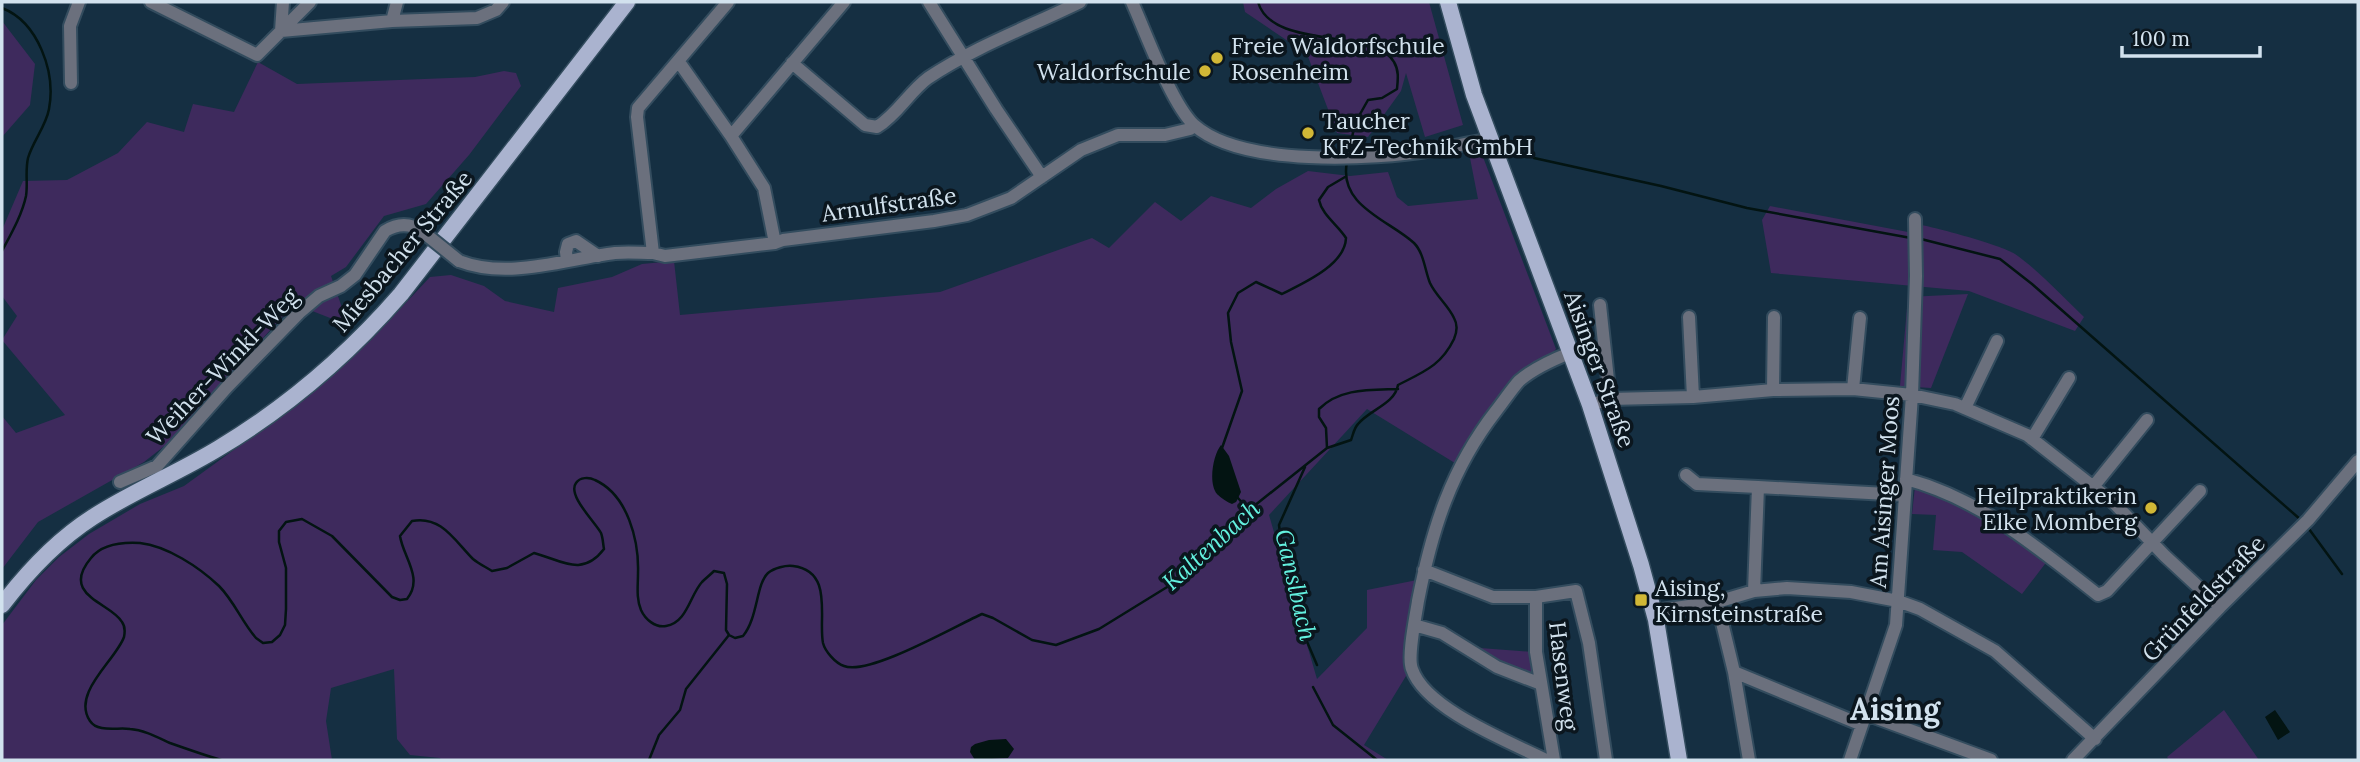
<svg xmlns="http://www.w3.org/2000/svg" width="2360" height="762" font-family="Lora,serif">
<rect width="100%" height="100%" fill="#152f42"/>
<path fill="#3e2a5d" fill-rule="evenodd" d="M 1243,2 L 1429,2 L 1463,125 L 1425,137 L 1406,73 L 1401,91 L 1368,137 L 1337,133 L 1307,54 L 1245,12 Z
M 2,21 L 35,64 L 30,105 L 2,137 Z
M 258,62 L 297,84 L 475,77 L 504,71 L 516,73 L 521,86 L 469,155 L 426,204 L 384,216 L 346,267 L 331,276 L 348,325 L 302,307 L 282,317 L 167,444 L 144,462 L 38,522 L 2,569 L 2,416 L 16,433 L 65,415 L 2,340 L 17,316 L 2,296 L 2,230 L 23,181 L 67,180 L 118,153 L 147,122 L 184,132 L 193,104 L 234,112 Z
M 1483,157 L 1556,349 L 1513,396 L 1463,468 L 1367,409 L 1269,515 L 1317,679 L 1367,628 L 1367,590 L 1422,579 L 1406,676 L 1364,745 L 1388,760 L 441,760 L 440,758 L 410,755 L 397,739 L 394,669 L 331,688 L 326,721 L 332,760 L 2,760 L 2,625 L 36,580 L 59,557 L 89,534 L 140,504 L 184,486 L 311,394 L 372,339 L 430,277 L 451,275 L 484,286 L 505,301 L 554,312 L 558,288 L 612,277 L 642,264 L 674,261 L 680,315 L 940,292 L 1092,238 L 1109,248 L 1155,202 L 1181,221 L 1211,196 L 1251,208 L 1276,189 L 1308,171 L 1350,176 L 1388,172 L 1397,197 L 1408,206 L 1478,199 L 1470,158 ZM 1234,475 C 1238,485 1243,492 1236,502 L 1227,501 L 1217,494 Z
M 1770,206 L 1908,232 L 1910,223 C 1928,225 2002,245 2015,254 C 2037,269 2064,298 2084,317 L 2075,331 L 1969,291 L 1771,273 L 1762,220 Z
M 1968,294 L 1931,388 L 1900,386 L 1908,297 Z
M 1915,486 C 1965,500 2006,530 2048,560 L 2022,594 L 1962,552 L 1933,550 L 1936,515 L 1912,514 Z
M 1480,648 L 1533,652 L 1534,677 L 1495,659 Z
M 2224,710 L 2259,760 L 2169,760 L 2167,757 Z"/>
<path fill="#031412" d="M 1221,445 L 1229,456 L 1241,492 L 1236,502 L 1232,504 C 1227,502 1221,498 1217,494 C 1208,483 1213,455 1221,445 Z
M 2275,710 L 2290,732 L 2278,740 L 2265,717 Z
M 1006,739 L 1014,749 L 1008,758 L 975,760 L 970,752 L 971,747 L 975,744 L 989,740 Z"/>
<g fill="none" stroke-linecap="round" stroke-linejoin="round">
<path stroke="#031412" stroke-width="2.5" d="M 1258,2 C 1269,41 1338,34 1372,47 C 1381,50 1390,54 1394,62 C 1399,70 1398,79 1397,89 L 1382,98 L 1368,100 L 1355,123 L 1349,152
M 2,8 C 38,22 56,72 49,109 C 46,126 33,141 28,158 C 25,171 28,184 26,196 C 22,215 11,234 2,251
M 1534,158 L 1661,186 L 1747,208 L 1911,238
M 1921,239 L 2000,259 L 2032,284 L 2301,520
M 1222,448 L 1242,391 L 1231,342 L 1228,313 L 1238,293 L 1256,282 L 1282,294 C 1304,283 1345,265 1346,238 C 1338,225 1322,215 1319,200 L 1328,187 L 1345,177
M 1327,448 L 1326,428 L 1319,417 L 1319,409 C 1340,388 1370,390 1398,389
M 1305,467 L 1279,525 L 1282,548 L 1293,578 L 1302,630 L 1317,665
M 1237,497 L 1249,510
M 2309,529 L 2342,574
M 1313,687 L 1333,725 L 1377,760
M 221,760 C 204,755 187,749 170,743 C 157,737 144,730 130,729 C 118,727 98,733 90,721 C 71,693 116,660 124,637 C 125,632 125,626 122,622 C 112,603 59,596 91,558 C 102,544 123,542 140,543 C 167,546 199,567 219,586 C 234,601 242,622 256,638 L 263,643 L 272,642 L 280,635 L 285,625 L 286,609 L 286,568 L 279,542 L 279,531 L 286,522 L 302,519 L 332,536 L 392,597 L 400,600 L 407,599 C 424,578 403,557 400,536 L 412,521 C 441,515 455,541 473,559 C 479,564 486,567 492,571 L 507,568 L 534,553 C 561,560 582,578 604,549 C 603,544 603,538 601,533 C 595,522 567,495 576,483 C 580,477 589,477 595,480 C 628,495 639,541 638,573 C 638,586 636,598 641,610 C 645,619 655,628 666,626 C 687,623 690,595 702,582 C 706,578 710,575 714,571 L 724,573 L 727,584 L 726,630 L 729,635 L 735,638 L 743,636 C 758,618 756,584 768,573 C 774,568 786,565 793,566 C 834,571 818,618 823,643 C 825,651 835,663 844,666 C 869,676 955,626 982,614 L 993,618 L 1032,640 L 1056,645 L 1099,629 L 1172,584 L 1187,572 L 1249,510 L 1327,448 L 1351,440 C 1353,435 1354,428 1358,424 C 1369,410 1395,404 1398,385 C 1423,372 1441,366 1454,339 C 1457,332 1458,325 1454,318 C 1448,305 1436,296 1430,283 C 1425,271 1424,253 1414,243 C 1389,220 1338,206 1347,162
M 649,760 L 659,735 L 680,710 L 686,689 L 729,635"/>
<g stroke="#334c5e" stroke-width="16">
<path id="minor" d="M 151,2 L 257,55 L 281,31 L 283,2
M 728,2 L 638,108 L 637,117 L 653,253 L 665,256 L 775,243
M 929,2 L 996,109 L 1042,177
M 1132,2 C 1146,33 1171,103 1194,125 C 1241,167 1373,160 1433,150 C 1452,147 1471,142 1490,140
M 392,21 L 397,2
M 281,31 L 392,21 L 477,18 L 496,10 L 503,2
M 281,31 L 310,2
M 679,62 L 731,136 L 764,188 L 775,243 L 783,240 L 934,221 L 967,215 L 1011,198 L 1081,150 L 1118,135 L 1165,135 L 1190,129 L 1194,125
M 792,63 L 865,125 L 877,127 C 898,114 909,92 928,78 C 974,47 1031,26 1080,2
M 71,83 L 70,26 L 79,2
M 731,136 L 844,2
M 459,261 C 508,280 565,259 615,253 C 628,252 641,253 653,253
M 567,261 L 566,252 L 568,244 L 576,241 L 598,256
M 1600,305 L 1610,399
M 1689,317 L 1693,397
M 1853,389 L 1860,318
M 1773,390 L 1774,317
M 1590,405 L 1610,399 L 1693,397 L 1773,390 L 1853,389 L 1912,395 L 1955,404 L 2027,435 L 2114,503 L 2165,556 L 2220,607
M 1965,408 L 1997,341
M 2032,439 L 2069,378
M 1686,475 L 1697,484 L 1758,487
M 1906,479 C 1981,499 2038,548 2098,595 L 2107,591 L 2200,491
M 120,482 L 157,466 L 227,387 L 299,313 L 319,296 L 341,286 L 355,275 L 385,231 C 398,223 411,223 423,232
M 2093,487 L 2147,420
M 1424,570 L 1493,597 L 1536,597 L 1576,591 L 1589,643 L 1606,760
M 1754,591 L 1758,487 L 1905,495
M 1536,597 L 1536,652 L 1554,760
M 1717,602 L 1734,672 L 1749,760
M 1654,611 L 1717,602 L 1754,591 L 1787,588 L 1851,592 L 1898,601 L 1920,609 L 1995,651 L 2095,739
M 1414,625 L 1442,633 L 1497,667 L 1541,684
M 1734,672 L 1862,725
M 1866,714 L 1991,760
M 1546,760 C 1510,742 1425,709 1412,669 C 1407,657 1416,615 1418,601 C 1432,529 1451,469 1496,411 C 1504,401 1511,390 1519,381 C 1534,368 1552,360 1570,353
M 1850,760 L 1896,625 L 1912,395 L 1916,276 L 1915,219
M 2073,760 L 2220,607 L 2308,520 L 2358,461"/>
</g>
<g stroke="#334c5e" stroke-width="19">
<path id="major" d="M 1448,2 L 1474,95 L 1590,405 L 1641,565 L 1656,620 L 1679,760
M 2,605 C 28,571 57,540 93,517 C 133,491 178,473 219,448 C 289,406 348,355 401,294 L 627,2"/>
</g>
<use href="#minor" stroke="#6b707d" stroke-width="12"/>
<use href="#major" stroke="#aab3cf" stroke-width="16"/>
<g stroke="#334c5e" stroke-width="16" stroke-linecap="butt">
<path id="minor-bridge" d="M 423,232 L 459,261"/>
</g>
<use href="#minor-bridge" stroke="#6b707d" stroke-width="12"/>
</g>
<g fill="#d1b736" stroke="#0b161e" stroke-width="2.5">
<circle cx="1217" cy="58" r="7"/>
<circle cx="1205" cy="71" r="7"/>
<circle cx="1308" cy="133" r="7"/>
<circle cx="2151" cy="508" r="7"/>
<rect x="1634" y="593" width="14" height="14" rx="3.5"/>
</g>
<g text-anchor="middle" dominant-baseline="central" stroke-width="7" stroke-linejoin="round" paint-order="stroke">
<g font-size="23" fill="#d2e2ee" stroke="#0b161e" text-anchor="start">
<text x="1231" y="45">Freie Waldorfschule<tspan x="1231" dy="26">Rosenheim</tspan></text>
<text x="1191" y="71" text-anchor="end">Waldorfschule</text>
<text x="1322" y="120">Taucher<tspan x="1322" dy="26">KFZ-Technik GmbH</tspan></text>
<text x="2137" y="495" text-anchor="end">Heilpraktikerin<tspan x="2137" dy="26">Elke Momberg</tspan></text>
<text x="1655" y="587">Aising,<tspan x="1655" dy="26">Kirnsteinstraße</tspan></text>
</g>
<g font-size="23" fill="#d2e2ee" stroke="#0b161e">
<text transform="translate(889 204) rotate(-8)">Arnulfstraße</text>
<text transform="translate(402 251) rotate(-50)">Miesbacher Straße</text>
<text transform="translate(222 366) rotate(-46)">Weiher-Winkl-Weg</text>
<text transform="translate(1600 369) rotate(70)">Aisinger Straße</text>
<text transform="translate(1884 492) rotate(-86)">Am Aisinger Moos</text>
<text transform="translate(2203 598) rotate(-46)">Grünfeldstraße</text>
<text transform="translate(1564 676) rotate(83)">Hasenweg</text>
</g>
<g font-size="24" font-style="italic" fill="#63f1df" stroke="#0b161e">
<text transform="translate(1211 545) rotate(-42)">Kaltenbach</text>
<text transform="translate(1296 585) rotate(77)">Ganslbach</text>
</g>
<g font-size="30" font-weight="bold" fill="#d2e2ee" stroke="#0b161e">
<text x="1895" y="709">Aising</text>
</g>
</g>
<rect width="2360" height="762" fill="none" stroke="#d2e2ee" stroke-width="7"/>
<path d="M2122 46v10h138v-10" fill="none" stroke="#d2e2ee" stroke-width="3.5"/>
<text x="2132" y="46" font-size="21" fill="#d2e2ee" stroke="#0b161e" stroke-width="5" paint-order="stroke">100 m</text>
</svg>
